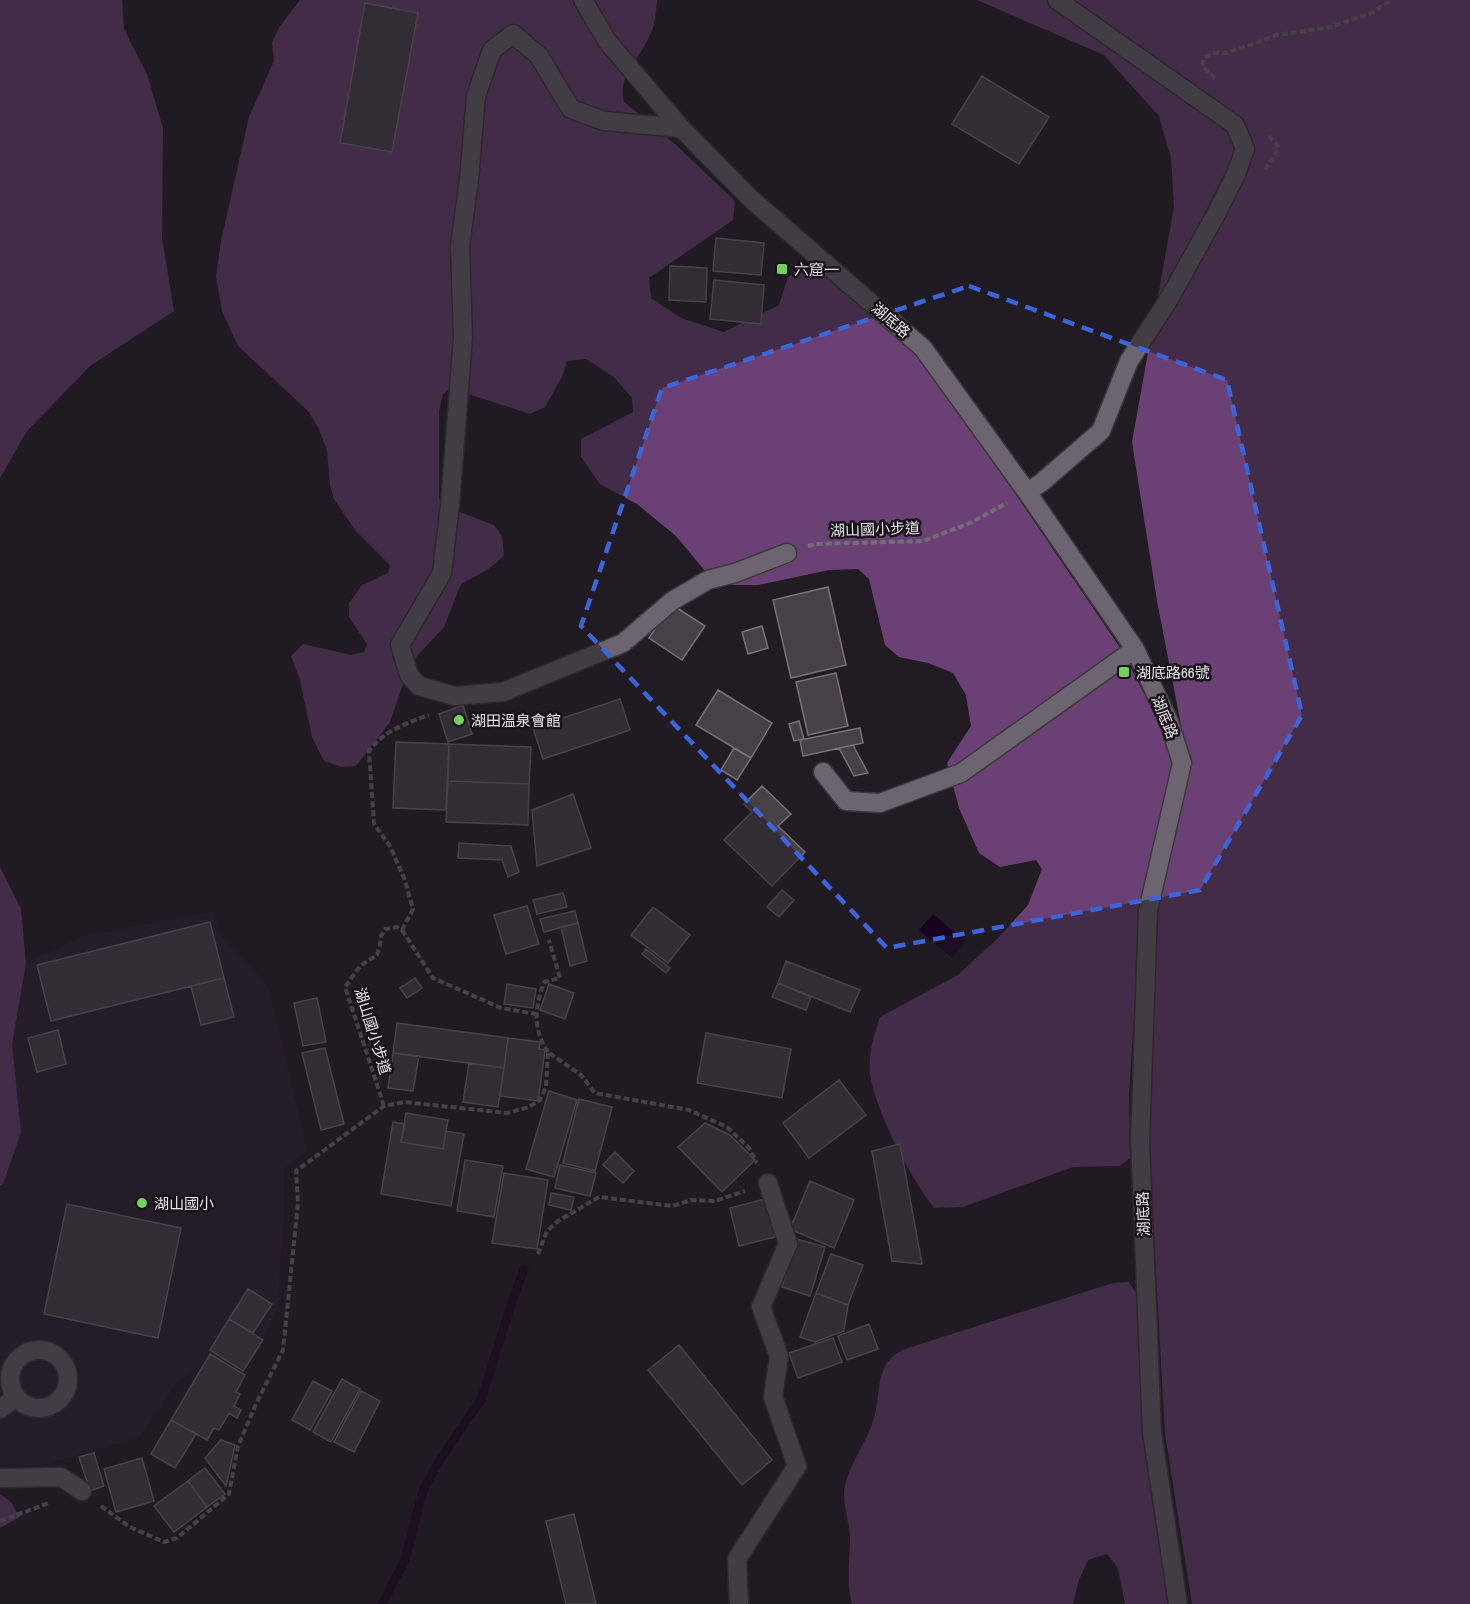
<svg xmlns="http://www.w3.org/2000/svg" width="1470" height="1604" font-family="'Archivo Narrow','Noto Sans TC',sans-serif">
<rect width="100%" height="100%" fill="#211b23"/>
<path fill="#291e2c" d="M 212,912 L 221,935 L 268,986 L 307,1149 L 284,1169 L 284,1220 L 277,1308 L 267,1331 L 242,1354 L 200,1366 L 176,1384 L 138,1438 L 42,1465 L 0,1465 L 0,1186 L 3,1184 L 21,1132 L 12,1044 L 26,963 L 84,936 Z"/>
<path fill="#6b4175" d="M 0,0 L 122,0 L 124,29 L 147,74 L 163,128 L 162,238 L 174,311 L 90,366 L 27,431 L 0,478 Z
M 300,0 L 657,0 C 656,13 655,26 649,37 C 639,59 617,77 624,102 L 676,145 L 735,201 L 733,220 L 649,278 L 651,298 L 681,318 L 724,332 L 779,305 L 788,277 L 803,266 L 819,271 L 912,349 L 1012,489 L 1121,649 L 1160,725 L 1173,764 L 1141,909 L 1129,1095 L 1130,1158 L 1120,1166 L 1073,1167 L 963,1207 L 934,1208 C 911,1178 879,1118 871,1080 C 867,1059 873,1037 880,1017 L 958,975 L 998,938 L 1028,905 L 1042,869 L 1036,860 L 1000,867 L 979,853 L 959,808 L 947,763 L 971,726 L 966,695 L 953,673 L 928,663 L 899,657 L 885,645 L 869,579 L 858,569 L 829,570 L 758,585 L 731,585 L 705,571 L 676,536 L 637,504 L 600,484 L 581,457 L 581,439 L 633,412 L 632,398 L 614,377 L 586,359 L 567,361 L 563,375 L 545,407 L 530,414 L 450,388 L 443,394 L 439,411 L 439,498 L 442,505 L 494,525 L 502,536 L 504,556 L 487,570 L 461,584 L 444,627 L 417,656 L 402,687 L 390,722 L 356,766 L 342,767 L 324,761 L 312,737 L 300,680 L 291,656 L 303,644 L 351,655 L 364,652 L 367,644 L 349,617 L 349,603 L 362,585 L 388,573 L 390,565 L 355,530 L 334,499 L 330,485 L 327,450 L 318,427 L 308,411 L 238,346 L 222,311 L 216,276 L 221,241 L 249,117 L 274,61 L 272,42 L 280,26 Z
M 977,0 L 1470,0 L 1470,1604 L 1192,1604 L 1165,1434 L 1149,1147 L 1156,911 L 1188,761 L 1157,601 L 1132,442 L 1174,207 L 1171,158 L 1159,116 L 1104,55 Z
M 0,867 L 21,909 L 26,963 L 12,1044 L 21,1132 L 3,1184 L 0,1186 Z
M 1129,1282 L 1136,1293 L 1138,1304 L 1142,1434 L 1169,1604 L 1125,1604 L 1118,1568 L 1107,1554 L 1088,1560 L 1078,1582 L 1073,1604 L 852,1604 C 846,1582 850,1559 850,1536 C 849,1522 844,1508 844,1494 C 845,1469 867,1443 874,1418 C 879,1401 877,1384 884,1368 C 889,1358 897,1352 908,1348 L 1113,1283 Z
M 0,1494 L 10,1501 L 20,1517 L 0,1528 Z"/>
<path fill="#19001f" d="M 933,914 L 966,942 L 952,958 L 919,930 Z"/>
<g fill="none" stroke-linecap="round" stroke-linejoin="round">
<path stroke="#19001f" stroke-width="9" d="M 382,1604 L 405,1560 L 423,1491 L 439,1461 L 481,1400 L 511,1305 L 524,1269"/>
</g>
<path fill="#474049" stroke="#78707a" stroke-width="1.5" d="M 365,3 L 418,13 L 392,152 L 340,143 Z
M 982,76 L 1049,117 L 1019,164 L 952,124 Z
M 716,238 L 764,243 L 761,275 L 713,271 Z
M 670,266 L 707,268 L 706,302 L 669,300 Z
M 714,280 L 764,285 L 761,324 L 710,319 Z
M 828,587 L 846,665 L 791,678 L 773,600 Z
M 671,604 L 705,626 L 682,660 L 649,638 Z
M 762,626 L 768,648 L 748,654 L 742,632 Z
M 836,673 L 848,726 L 808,735 L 796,682 Z
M 718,690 L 772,723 L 751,758 L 696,725 Z
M 620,699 L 630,730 L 543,759 L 533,728 Z
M 463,705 L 472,734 L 448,742 L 439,714 Z
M 799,721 L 804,739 L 794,741 L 789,724 Z
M 860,728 L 863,743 L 803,756 L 800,740 Z
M 396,742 L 449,744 L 446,810 L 393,808 Z
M 449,744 L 531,747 L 529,784 L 448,781 Z
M 853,745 L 868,773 L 854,776 L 839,748 Z
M 734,748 L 751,758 L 737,780 L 721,770 Z
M 448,781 L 529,784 L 528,825 L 446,822 Z
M 762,786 L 791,814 L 778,826 L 805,852 L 772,886 L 724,840 L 752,812 L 744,804 Z
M 573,794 L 591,848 L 537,866 L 532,810 Z
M 459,843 L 511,846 L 519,872 L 508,877 L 502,860 L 458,858 Z
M 782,890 L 794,900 L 779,917 L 767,907 Z
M 563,893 L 567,907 L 537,914 L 533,900 Z
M 527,906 L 539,944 L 506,954 L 494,915 Z
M 653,907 L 690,935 L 668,963 L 631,935 Z
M 575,911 L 578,923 L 544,932 L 540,919 Z
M 210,922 L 224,978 L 51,1021 L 37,965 Z
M 578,923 L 587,961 L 570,966 L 561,927 Z
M 646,949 L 670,968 L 666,973 L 642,954 Z
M 786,961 L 860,990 L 850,1012 L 778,983 Z
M 224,978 L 234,1017 L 201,1025 L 191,986 Z
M 415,978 L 422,988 L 407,998 L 400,988 Z
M 778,983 L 811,997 L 806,1010 L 772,997 Z
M 507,984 L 536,989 L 533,1008 L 504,1004 Z
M 549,984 L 574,993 L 565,1019 L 540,1010 Z
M 317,998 L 326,1042 L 303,1046 L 294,1003 Z
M 397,1023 L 508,1038 L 504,1068 L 393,1053 Z
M 58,1030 L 66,1064 L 37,1072 L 28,1038 Z
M 706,1033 L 791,1049 L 782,1098 L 697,1083 Z
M 508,1038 L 540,1042 L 539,1049 L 545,1050 L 538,1101 L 500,1096 Z
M 325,1048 L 344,1124 L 321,1130 L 302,1053 Z
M 393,1053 L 419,1056 L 413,1091 L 388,1088 Z
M 469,1063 L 504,1068 L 498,1107 L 463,1102 Z
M 839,1080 L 866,1115 L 809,1158 L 783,1123 Z
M 549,1091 L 577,1100 L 554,1177 L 526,1169 Z
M 579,1099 L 612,1107 L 595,1171 L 563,1163 Z
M 406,1113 L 448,1120 L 443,1149 L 401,1142 Z
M 393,1122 L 405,1124 L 401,1142 L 443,1149 L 446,1131 L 464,1134 L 451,1206 L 381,1194 Z
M 705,1123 L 730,1135 L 755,1160 L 722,1192 L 678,1147 Z
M 900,1144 L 922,1264 L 892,1261 L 872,1151 Z
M 615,1152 L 634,1171 L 623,1183 L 603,1165 Z
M 465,1160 L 503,1166 L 494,1217 L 457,1211 Z
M 560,1165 L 596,1173 L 590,1196 L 555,1188 Z
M 504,1173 L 548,1180 L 537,1249 L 492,1243 Z
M 810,1181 L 854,1200 L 834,1248 L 790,1229 Z
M 551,1193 L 574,1197 L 571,1210 L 549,1205 Z
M 765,1199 L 775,1237 L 739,1246 L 730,1208 Z
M 67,1204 L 181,1228 L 158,1338 L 44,1314 Z
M 796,1239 L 825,1247 L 810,1296 L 782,1287 Z
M 831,1254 L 863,1265 L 848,1305 L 816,1293 Z
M 248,1289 L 272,1304 L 253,1333 L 229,1319 Z
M 816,1293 L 848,1305 L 844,1331 L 815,1342 L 800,1337 Z
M 229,1319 L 263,1340 L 243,1371 L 210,1350 Z
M 869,1324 L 878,1349 L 847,1360 L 838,1336 Z
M 833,1338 L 842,1362 L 798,1378 L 789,1353 Z
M 679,1345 L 772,1460 L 742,1485 L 648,1370 Z
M 210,1354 L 245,1375 L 236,1392 L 240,1394 L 234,1406 L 241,1410 L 237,1418 L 229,1413 L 219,1430 L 214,1428 L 207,1440 L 171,1420 Z
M 342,1379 L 360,1389 L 331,1442 L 313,1432 Z
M 313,1381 L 332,1391 L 310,1430 L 292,1420 Z
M 361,1391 L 380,1401 L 354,1452 L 334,1442 Z
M 171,1420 L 196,1434 L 175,1468 L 151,1454 Z
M 221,1440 L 235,1445 L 226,1486 L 205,1458 Z
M 94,1453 L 104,1486 L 90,1491 L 79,1457 Z
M 142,1458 L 154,1501 L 116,1512 L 104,1469 Z
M 205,1468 L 225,1494 L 207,1507 L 188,1481 Z
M 188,1481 L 207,1507 L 174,1532 L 154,1506 Z
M 574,1514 L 596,1604 L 566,1604 L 546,1521 Z"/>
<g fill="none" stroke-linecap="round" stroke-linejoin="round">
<g stroke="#3c373d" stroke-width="21">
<path id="minor" d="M 583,0 L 607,41 L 681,128 L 751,199 L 923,348 L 1027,492 L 1135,649 L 1169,722 L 1182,763 L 1148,911 L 1140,1141 L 1152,1432 L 1178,1604
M 681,128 L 604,121 L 571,109 L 539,56 L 513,34 L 492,50 L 476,96 L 469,180 L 460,246 L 463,337 L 450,505 L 442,573 L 400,645 L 409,675 L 419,686 L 455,696 L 503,692 L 623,643 L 672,601 L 708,580 L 735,573 L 787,553
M 1027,492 L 1041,483 L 1101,431 L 1129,361 L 1169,299 L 1215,216 L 1236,174 L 1245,149 L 1235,125 L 1057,0
M 823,772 L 846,801 L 880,803 L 961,773 L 1135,649
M10 1379a29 29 0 1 1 58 0a29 29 0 1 1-58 0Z
M 0,1409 L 16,1397
M 0,1478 L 61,1477 L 82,1491
M 739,1604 L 737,1559 L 797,1466 L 773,1397 L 779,1356 L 761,1307 L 788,1244 L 768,1183"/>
</g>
<path stroke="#736e75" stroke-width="4" stroke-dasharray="6 3" stroke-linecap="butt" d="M 1215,78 L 1202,66 L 1204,58 L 1214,53 L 1227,53 L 1277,35 L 1331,27 L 1369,14 L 1392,0
M 1265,170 L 1279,147 L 1267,134
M 808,546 L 815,544 L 923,541 L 970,523 L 1007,503
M 402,930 L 413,909 L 404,878 L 390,846 L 374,824 L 369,751 C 383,731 407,723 429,715
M 402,930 L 433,978 L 501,1008 L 536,1014
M 548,1052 C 532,1028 535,1008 544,982 L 560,978 L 549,940
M 384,1106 L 345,987 L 360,966 L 377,955 L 380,946 L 381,936 L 385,929 L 397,927 L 402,930
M 538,1254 L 547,1231 L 558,1221 L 599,1197 L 673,1206 L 691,1200 L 715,1201 L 745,1191
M 101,1506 L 130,1527 L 164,1542 L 177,1538 L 229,1494 L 238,1446 L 256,1404 L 283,1350 L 298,1203 L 296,1171 L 384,1106 L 404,1102 L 507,1113 L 529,1107 L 540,1100 L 546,1087 L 548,1052 L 581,1075 L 595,1093 L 689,1110 L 727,1127 L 749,1148 L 757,1163
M 0,1521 L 49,1503"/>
<use href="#minor" stroke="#6c646e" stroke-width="18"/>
</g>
<path d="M0 0H1470V1604H0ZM 969,286 L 1227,380 L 1302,715 L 1200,890 L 887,948 L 581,626 L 662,388 Z" fill="#211b23" fill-opacity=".55" fill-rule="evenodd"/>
<path fill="none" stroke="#3c65db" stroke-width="4.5" stroke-dasharray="12 8" stroke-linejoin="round" d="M 969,286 L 1227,380 L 1302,715 L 1200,890 L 887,948 L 581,626 L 662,388 Z"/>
<g fill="#73d25c" stroke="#181219" stroke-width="2">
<rect x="776" y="263" width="12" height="12" rx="3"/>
<rect x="1118" y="666" width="12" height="12" rx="3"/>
<circle cx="459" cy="720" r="6"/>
<circle cx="142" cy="1203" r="6"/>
</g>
<g text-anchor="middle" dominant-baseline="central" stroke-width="5" stroke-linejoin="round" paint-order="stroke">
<g font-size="15" fill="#eae5eb" stroke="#181219" text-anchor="start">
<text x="794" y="269">六窟一</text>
<text x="1136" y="672">湖底路66號</text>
<text x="471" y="720">湖田溫泉會館</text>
<text x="154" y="1203">湖山國小</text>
</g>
<g font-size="15" fill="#eae5eb" stroke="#181219">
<text transform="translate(891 320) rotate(41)">湖底路</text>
<text transform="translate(875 529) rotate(-2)">湖山國小步道</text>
<text transform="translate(1165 717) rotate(68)">湖底路</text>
<text transform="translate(373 1031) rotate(73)">湖山國小步道</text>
<text transform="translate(1143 1214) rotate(-92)">湖底路</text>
</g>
</g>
</svg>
